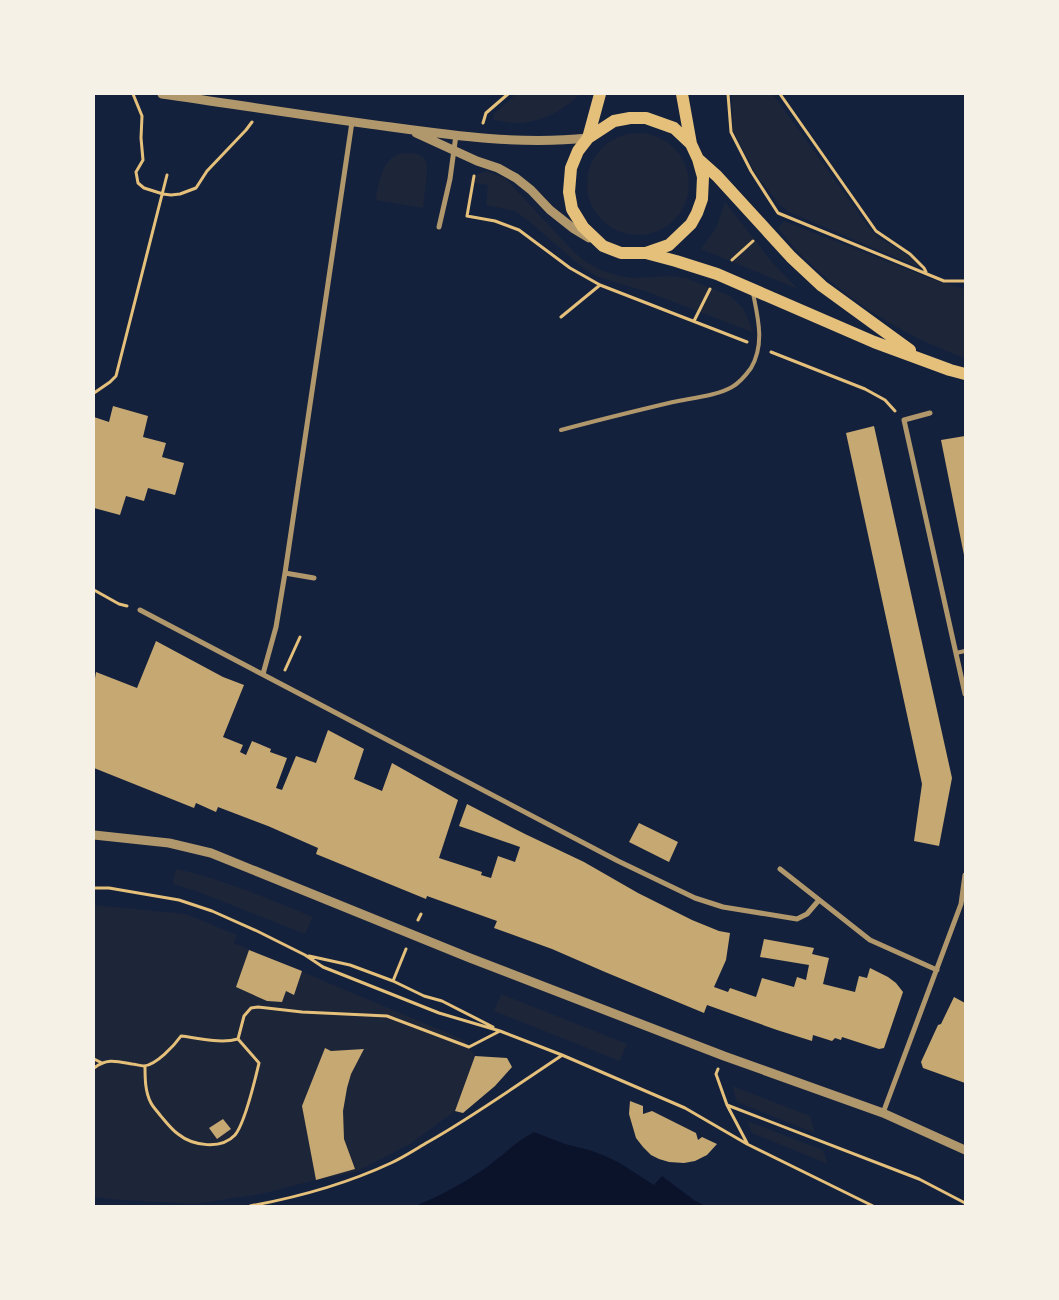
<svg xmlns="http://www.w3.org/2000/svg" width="1059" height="1300" font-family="Jost,sans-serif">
<rect width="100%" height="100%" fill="#14213d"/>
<path fill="#1d2539" d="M 516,94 L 580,94 C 563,111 539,124 513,123 C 507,122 500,121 494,120 L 494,114 Z
M 732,94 L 773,94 L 869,228 L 879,238 L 908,255 L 923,269 L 789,212 L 780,205 L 757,176 L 738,140 L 733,130 Z
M587 184a51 51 0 1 1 102 0a51 51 0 1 1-102 0Z
M 411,153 C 431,154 427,169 426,183 C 425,191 424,200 423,208 L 376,200 C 378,184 382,160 399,154 C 403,153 408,153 411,153 Z
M 486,171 L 505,178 L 574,252 L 586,262 L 601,270 L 616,275 L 632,278 L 671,276 L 686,278 L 730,296 L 743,308 L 751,326 L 752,332 L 648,292 L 598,277 L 583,268 L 531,223 L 515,211 L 486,205 L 488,185 L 468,182 L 472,176 Z
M 725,202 L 772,262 L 798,289 L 701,249 L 716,228 Z
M 784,221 L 937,281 L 965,289 L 965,358 C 903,336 847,300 800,254 C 792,246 785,236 778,228 Z
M 176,869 C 223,879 268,899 313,917 L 305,934 L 196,891 L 173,884 Z
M 94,905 L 186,914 L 237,935 L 234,943 L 464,1040 L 475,1056 L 455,1111 L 410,1144 L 356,1172 L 316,1180 L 261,1194 L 194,1204 L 109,1199 L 94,1197 Z
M 501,994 L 627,1044 L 620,1061 L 494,1011 Z
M 732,1086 L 810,1116 L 815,1133 L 737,1102 Z
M 747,1121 L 823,1150 L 828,1164 L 752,1133 Z"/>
<path fill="#0b132b" d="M 534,1132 L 565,1144 L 589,1150 L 603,1155 L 618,1162 L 654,1185 L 662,1176 L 694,1200 L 705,1206 L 415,1206 C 440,1196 464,1183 487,1167 C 503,1155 517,1141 534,1132 Z"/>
<path fill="#c6a872" d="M 113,406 L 148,416 L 143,437 L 166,443 L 162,457 L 184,463 L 175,495 L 148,488 L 144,501 L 126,496 L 120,515 L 94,508 L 94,417 L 109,422 Z
M 874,426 L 952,778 L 939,846 L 914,841 L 922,784 L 846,433 Z
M 965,436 L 965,555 L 964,555 L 941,440 Z
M 156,641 L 223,677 L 244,685 L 223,737 L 243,745 L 240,752 L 246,755 L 252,741 L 271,749 L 270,752 L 287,758 L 276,788 L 282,790 L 296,756 L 316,763 L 328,730 L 364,749 L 354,779 L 382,791 L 392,763 L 458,800 L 439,858 L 482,872 L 481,875 L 491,878 L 498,856 L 515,862 L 520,847 L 459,826 L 467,804 L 525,834 L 584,862 L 638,893 L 692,920 L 719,931 L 730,933 L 726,960 L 714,987 L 728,992 L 730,988 L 756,997 L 762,978 L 794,987 L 797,977 L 806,980 L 809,965 L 760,957 L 764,939 L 814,948 L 812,954 L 829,958 L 823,984 L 855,992 L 859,976 L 867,978 L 870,968 L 888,977 L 896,983 L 903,992 L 884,1048 L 879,1049 L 842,1037 L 841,1040 L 835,1038 L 832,1041 L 813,1035 L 812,1041 L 777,1030 L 707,1005 L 704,1013 L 605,972 L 552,949 L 494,928 L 497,921 L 427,896 L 426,899 L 316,854 L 318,848 L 268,826 L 218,807 L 216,812 L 196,803 L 194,808 L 94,768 L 94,685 L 96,672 L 137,688 Z
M 639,823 L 678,842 L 669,862 L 629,842 Z
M 249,950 L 302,971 L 294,995 L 286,991 L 282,1002 L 267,1001 L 236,987 Z
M 954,997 L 965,1003 L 965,1083 L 923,1068 L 921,1062 L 938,1025 L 941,1024 Z
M 325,1048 L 331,1051 L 364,1049 L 351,1074 L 347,1088 L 343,1111 L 344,1139 L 355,1169 L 316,1180 L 302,1106 Z
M 475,1056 L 507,1058 L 512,1067 L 495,1086 L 463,1113 L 455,1111 Z
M 630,1101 L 643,1106 L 643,1114 L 652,1111 L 696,1133 L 698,1140 L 702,1137 L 717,1144 L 707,1155 L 695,1161 L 684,1163 L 669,1162 L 659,1159 L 651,1155 L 643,1147 L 636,1138 L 629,1114 Z
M 223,1119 L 231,1129 L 217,1139 L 209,1128 Z"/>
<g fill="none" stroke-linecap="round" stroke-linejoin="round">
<path stroke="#e5c07b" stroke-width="3" d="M 133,94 L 142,116 L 141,138 L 143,160 L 136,172 L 138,183 L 144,188 L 163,194 L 171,195 L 180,194 L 196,188 L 207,171 L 246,130 L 252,122
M 728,94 L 731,132 L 751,171 L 778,213 L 944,281 L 965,281
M 780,94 L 876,231 L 910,254 L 924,268 L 926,272
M 483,123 L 486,113 L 508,94
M 474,176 L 467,216 L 495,221 L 519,230 L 570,268 L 600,285 L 747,342
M 732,260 L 753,241
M 561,317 L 600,285
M 694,321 L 710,289
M 771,352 L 865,389 L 885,400 L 895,411
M 94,393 L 110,382 L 116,376 L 167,175
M 94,590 L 119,604 L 127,606
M 285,670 L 300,637
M 94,888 L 109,888 L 179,900 L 212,911 L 257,931 L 305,955 L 323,967 L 439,1013 L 500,1031 L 562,1055 L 685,1108 L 747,1144 L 873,1206
M 418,920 L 421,914
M 309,956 L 350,965 L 393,981 L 424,996 L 442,1001 L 493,1027
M 393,981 L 406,949
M 94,1059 L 102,1063
M 145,1066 C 145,1078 145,1092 151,1103 C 153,1107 157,1111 160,1115 C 166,1122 171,1129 178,1134 C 193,1146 221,1150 235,1135 C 245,1123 255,1080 259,1063 L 238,1039
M 94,1068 C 107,1058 116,1061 132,1064 C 135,1064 140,1066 144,1066 C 156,1065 174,1046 181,1036 C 200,1038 220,1044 238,1039 L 244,1016 L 251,1008 L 258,1007 L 302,1012 L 387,1016 L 469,1047 L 500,1031
M 718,1069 L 716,1074 L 727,1105 L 747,1143
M 727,1105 L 919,1179 L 965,1203
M 250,1206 C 299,1197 346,1184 391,1163 C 404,1157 416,1149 428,1142 C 474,1116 517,1085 561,1056"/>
<path stroke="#b1986c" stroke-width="4" d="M 561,430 C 598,420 635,411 673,402 C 691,398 716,396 732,387 C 739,383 746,375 751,368 C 765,344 758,318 753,293
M 956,653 L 965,651"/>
<path stroke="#b1986c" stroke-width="5" d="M 439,227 L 450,179 L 456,135
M 930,413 L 904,420 L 965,694
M 285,573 L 314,578
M 140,610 L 618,861 L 695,898 L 723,907 L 797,919 L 807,914 L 819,900
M 263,674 L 276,627 L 285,573 L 352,122
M 780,869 L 870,940 L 937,970
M 883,1113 L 961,904 L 965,875"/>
<path stroke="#b1986c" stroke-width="9" d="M 162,94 C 239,105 315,117 391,127 C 456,136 522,145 588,138
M 416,133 L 477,161 L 498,168 L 516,178 L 531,190 L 550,210 L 574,229 L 589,238
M 94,835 L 169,843 L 211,853 L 470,958 L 724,1056 L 883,1113 L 965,1150"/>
<path stroke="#e5c07b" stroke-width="12" d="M 588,138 L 600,94
M 691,144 L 674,128 L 646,118 L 630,118 L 614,121 L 588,138 L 578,151 L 571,168 L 569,192 L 572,209 L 583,227 L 603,246 L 621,253 L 646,253 L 676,261 L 717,274 L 874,342 L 950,370 L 965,374
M 698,159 L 717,176 L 791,257 L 822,286 L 910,350
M 646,253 L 669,245 L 691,224 L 697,213 L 702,199 L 703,177 L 698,159 L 691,144 L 682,94"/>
</g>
<rect width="1059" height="1300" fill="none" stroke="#f6f1e7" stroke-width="190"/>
</svg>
